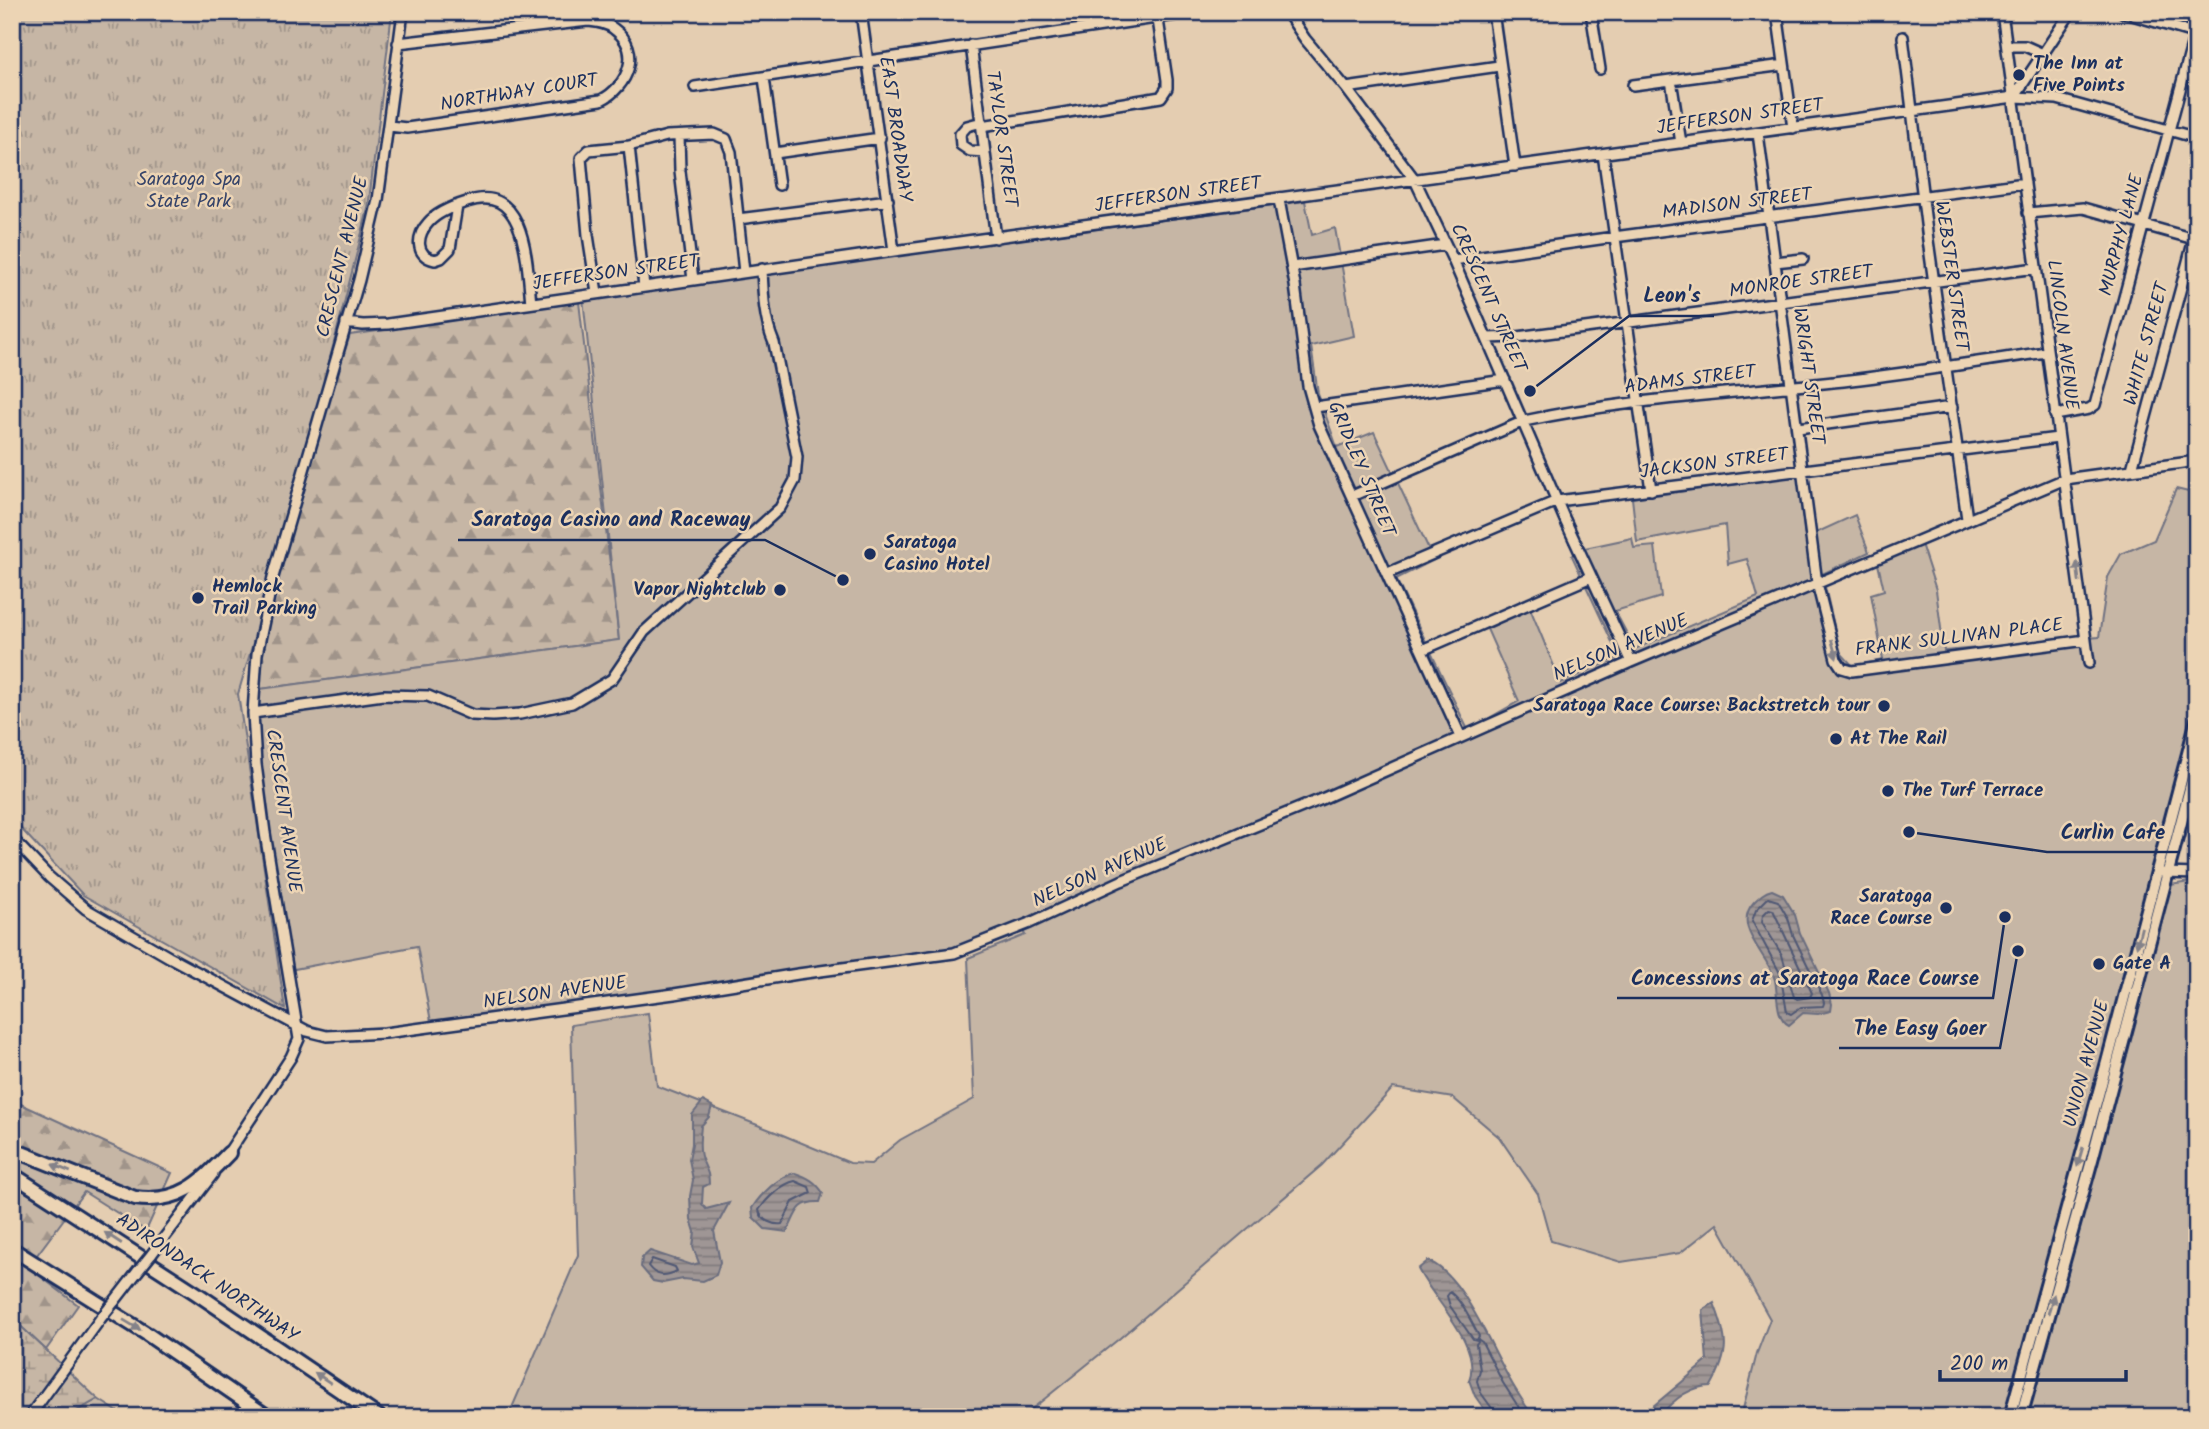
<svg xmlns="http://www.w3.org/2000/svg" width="2209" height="1429" font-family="Kalam,sans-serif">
<defs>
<pattern id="forest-firs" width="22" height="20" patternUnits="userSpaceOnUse" patternTransform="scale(1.75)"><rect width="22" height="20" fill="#c6b6a5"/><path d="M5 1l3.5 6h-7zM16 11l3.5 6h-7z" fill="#a0948a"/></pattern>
<pattern id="wetland-marsh" width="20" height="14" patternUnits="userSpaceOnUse" patternTransform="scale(1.75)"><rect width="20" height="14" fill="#c6b6a5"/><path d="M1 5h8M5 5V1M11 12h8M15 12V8" fill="none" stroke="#a0948a"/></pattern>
<pattern id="park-tufts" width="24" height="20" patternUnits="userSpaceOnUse" patternTransform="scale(1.75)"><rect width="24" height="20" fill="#c6b6a5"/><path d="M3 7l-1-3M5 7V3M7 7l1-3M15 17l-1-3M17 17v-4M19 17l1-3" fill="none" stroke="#a0948a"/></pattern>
<pattern id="water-rules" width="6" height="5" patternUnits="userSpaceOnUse" patternTransform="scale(1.75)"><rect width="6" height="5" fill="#9f9695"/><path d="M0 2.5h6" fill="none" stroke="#817b7d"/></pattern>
</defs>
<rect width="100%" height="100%" fill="#e4cdb1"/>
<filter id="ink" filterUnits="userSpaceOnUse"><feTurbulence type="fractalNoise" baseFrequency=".0143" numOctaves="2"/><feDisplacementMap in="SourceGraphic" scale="14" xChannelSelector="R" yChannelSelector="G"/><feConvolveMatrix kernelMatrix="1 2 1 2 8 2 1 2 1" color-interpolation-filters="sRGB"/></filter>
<g filter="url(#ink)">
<path fill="url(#forest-firs)" stroke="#707282" stroke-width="2" d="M 579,302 L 619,640 L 253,690 L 285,535 L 350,335 Z
M 12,1100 L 172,1173 L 146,1231 L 84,1192 L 28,1267 L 78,1305 L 46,1350 L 12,1318 Z
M 98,1399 L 126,1417 L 66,1417 Z"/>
<path fill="url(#wetland-marsh)" stroke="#707282" stroke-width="2" d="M 12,1318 L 98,1399 L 66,1417 L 12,1417 Z"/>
<path fill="url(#park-tufts)" stroke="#707282" stroke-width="2" d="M 12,12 L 392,12 L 368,209 L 285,535 L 238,694 L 285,1009 L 83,895 L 12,819 Z"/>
<path fill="#c6b6a5" stroke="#707282" stroke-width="2" d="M 1305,201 L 1312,235 L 1335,228 L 1354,336 L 1311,346 L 1318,394 L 1337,447 L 1374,432 L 1434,560 L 1396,579 L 1468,730 L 1519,701 L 1487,629 L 1530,608 L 1561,683 L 1619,657 L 1572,556 L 1585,548 L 1632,538 L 1634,548 L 1655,546 L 1661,597 L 1615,611 L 1635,649 L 1758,597 L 1747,559 L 1728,564 L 1725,525 L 1637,542 L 1632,498 L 1799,476 L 1805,538 L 1855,515 L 1869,552 L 1822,574 L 1840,652 L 1853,666 L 1883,660 L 1871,594 L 1884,590 L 1878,564 L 1921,544 L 1936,590 L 1944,651 L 2099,637 L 2108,577 L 2121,554 L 2154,540 L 2176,489 L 2197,494 L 2197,705 L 2149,881 L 2170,885 L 2197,881 L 2197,1417 L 1741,1417 L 1757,1353 L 1770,1319 L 1717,1224 L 1680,1253 L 1621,1262 L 1551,1241 L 1538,1194 L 1499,1137 L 1453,1098 L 1393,1088 L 1322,1165 L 1120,1338 L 1022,1417 L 508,1417 L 578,1255 L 571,1025 L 648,1013 L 657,1086 L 778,1133 L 850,1163 L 871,1164 L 900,1140 L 974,1099 L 968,958 L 1025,935 L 1020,925 L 954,953 L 432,1027 L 417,946 L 289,970 L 262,811 L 253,690 L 619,640 L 583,298 Z"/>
<path fill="url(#water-rules)" stroke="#6a6d7f" stroke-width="2" d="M 1772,890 L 1783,895 L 1795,915 L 1800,933 L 1829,993 L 1832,1004 L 1831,1011 L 1818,1014 L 1803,1013 L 1789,1025 C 1775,1018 1778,994 1775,980 C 1768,954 1731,927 1754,902 C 1760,896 1764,892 1772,890 Z
M 703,1101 L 712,1106 L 709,1117 L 701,1126 C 700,1137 698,1152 703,1162 C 707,1171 709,1173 709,1184 L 703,1187 L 702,1204 L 706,1209 L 729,1203 L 714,1231 L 720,1262 L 716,1275 L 703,1281 L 683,1279 L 663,1283 L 653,1281 L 641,1267 L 642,1258 L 650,1251 L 692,1265 L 699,1263 L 693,1247 L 695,1232 L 691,1219 L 690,1196 L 693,1180 L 689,1159 L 692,1144 L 692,1115 Z
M 795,1173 C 808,1177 816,1182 823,1193 L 820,1202 C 796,1201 797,1214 787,1232 L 765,1229 L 753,1217 L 752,1208 C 761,1194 779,1176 795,1173 Z
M 1428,1261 C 1462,1273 1492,1349 1510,1380 C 1517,1393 1526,1405 1533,1417 L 1490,1417 L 1475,1396 L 1469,1380 C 1483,1345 1433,1300 1418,1269 Z
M 1714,1303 C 1728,1339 1730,1352 1711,1386 C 1689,1386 1672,1401 1659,1417 L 1640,1417 L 1707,1361 L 1703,1310 Z"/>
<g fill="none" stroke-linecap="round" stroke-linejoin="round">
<path stroke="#505874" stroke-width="2" d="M 1768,898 L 1778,901 L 1788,918 L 1793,935 L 1822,995 L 1824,1003 L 1823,1006 L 1801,1007 L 1791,1014 L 1787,1012 L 1780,973 L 1752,921 L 1756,910 Z
M 1769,909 L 1773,910 L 1812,993 L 1810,997 L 1797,999 L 1794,997 L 1782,955 L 1762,922 L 1763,915 Z
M 795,1181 L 809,1187 L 811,1193 L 793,1202 L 782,1224 C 773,1225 761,1221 759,1210 C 766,1199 783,1183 795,1181 Z
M 652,1259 L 675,1267 L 677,1271 C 665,1277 656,1277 648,1266 Z
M 1450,1292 C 1463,1302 1471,1322 1479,1336 L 1477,1340 L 1473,1339 L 1450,1306 L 1447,1296 Z
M 1495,1417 L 1494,1411 L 1481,1393 L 1477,1381 L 1480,1370 L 1476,1344 L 1479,1340 L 1482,1342 L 1503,1383 L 1525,1417"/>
<g stroke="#1b2f5e" stroke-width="14">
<path id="minor" d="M 861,12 L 894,251
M 1287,12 L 1305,39 L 1346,88 L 1415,180 L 1453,260 L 1565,520 L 1631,662
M 1493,12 L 1515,166
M 1591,12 L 1600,69
M 1777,12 L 1793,128
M 2002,12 L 2089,663
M 2122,12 L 2197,34
M 1903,37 L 1928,240 L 1967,519
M 971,45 L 996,238
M 2008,46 L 2025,46 L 2043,54
M 764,78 L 779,185
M 1671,80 L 1681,143
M 1633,85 L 1784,65
M 695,87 L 1196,12
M 1346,88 L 1499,66
M 2014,97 L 2071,12
M 982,122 L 967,126 L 960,134 L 961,145 L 970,151 L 985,152
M 389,126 L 407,128 L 601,100 C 628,87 643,50 614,29 C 607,23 597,22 588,21 L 398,43
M 982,126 L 1161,97 L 1167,88 L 1167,80 L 1157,13
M 1758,133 L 1817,583 L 1836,659 L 1842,668 L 1852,671 L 2086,640
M 679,136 L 680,171 L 693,280
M 629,146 L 644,287
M 775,153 L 880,138
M 1603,154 L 1651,490
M 1279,200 L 1295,285 L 1308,386 L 1319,425 L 1461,737
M 457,206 L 450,249 L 441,258 L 435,260 C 414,256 417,235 428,223 C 437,212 454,206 467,202 C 527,181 527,266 531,303
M 2028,213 L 2083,208 L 2194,239
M 738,219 L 888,200
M 1453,260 L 1614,237 L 2025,183
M 1775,262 L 1803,259
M 1292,267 L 1445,245
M 597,293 L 588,235 L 581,158 L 589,150 L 629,146 L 667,136 L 714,134 L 726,139 L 731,152 L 744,272
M 346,323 L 363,325 L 388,324 L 894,251 L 2014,97 L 2057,99 L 2197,138
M 1487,338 L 1517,337 L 2036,268
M 1315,407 L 1505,380
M 2055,415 L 2089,409 L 2095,405 L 2195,34
M 1798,428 L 1952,407
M 2132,469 L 2197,228
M 1352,496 L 1524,421 C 1632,398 1742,393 1851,380 C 1917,372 1981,361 2046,352
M 1388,573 L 1557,501 L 2058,438
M 1422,650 L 1591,577
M 253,713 L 383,695 L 428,696 L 472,715 L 493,716 L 520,714 L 572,703 L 612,679 L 644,632 L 780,508 L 795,480 L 797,457 L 774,343 C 764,320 763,294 762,269
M 12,838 L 49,877 L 86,909 L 169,957 L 307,1031 L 327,1036 L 385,1033 L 674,994 L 798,974 L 954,953 L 1030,923 L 1121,881 L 1324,798 L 1631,662 L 2065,479 L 2197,461
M 2164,873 L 2197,874
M 225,1158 L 291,1057 L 299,1039 L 265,833 L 256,764 L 253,713 L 257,654 L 273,577 L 359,280 L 378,200 L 403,12
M 151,1255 L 213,1174
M 114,1302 L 138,1271
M 29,1417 L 101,1318"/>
</g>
<g stroke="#1b2f5e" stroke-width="16">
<path id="major" d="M 2010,1417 L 2107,1062 L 2197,719
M 2021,1417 L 2092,1160 L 2197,762"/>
</g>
<g stroke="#1b2f5e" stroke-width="18">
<path id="highway" d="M 12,1149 L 135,1198 C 180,1204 200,1183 229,1153
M 12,1174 L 196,1293 L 379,1417
M 12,1249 L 147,1334 L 268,1417"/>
</g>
<use href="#minor" stroke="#ecd4b4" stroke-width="9"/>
<use href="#major" stroke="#ecd4b4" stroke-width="10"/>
<use href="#highway" stroke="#ecd4b4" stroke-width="12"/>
<g stroke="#1b2f5e" stroke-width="14" stroke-linecap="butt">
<path id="minor-bridge" d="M 138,1271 L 151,1255
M 101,1318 L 114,1302"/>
</g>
<use href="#minor-bridge" stroke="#ecd4b4" stroke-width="9"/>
</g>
<defs><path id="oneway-solid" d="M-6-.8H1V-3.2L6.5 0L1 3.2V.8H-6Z" transform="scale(1.75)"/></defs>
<g fill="#848289">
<use href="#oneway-solid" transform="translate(2078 572) rotate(-97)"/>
<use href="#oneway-solid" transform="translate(1834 649) rotate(75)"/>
<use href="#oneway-solid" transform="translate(2139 937) rotate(104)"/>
<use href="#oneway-solid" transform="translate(2080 1157) rotate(106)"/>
<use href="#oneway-solid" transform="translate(61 1168) rotate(-158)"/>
<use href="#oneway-solid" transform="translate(113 1238) rotate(-147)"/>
<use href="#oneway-solid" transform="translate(2051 1304) rotate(-73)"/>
<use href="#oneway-solid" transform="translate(132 1325) rotate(31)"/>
<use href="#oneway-solid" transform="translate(323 1378) rotate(-146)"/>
</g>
</g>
<g fill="#1b2f5e" stroke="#ecd4b4" stroke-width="2.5">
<circle cx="2019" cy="75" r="7"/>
<circle cx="870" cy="554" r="7"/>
<circle cx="780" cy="590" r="7"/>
<circle cx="198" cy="598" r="7"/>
<circle cx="1884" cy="706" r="7"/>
<circle cx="1836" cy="739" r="7"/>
<circle cx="1888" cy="791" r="7"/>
<circle cx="1946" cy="908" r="7"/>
<circle cx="2099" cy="964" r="7"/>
</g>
<g text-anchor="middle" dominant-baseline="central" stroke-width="5" stroke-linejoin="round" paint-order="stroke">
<g font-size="19" font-weight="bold" fill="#1b2f5e" stroke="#ecd4b4" text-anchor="start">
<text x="2033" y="64">The Inn at<tspan x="2033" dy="22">Five Points</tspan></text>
<text x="884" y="543">Saratoga<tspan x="884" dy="22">Casino Hotel</tspan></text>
<text x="212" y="587">Hemlock<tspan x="212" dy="22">Trail Parking</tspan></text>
<text x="766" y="590" text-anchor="end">Vapor Nightclub</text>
<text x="1870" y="706" text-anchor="end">Saratoga Race Course: Backstretch tour</text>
<text x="1850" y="739">At The Rail</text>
<text x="1902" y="791">The Turf Terrace</text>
<text x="1932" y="897" text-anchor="end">Saratoga<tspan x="1932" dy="22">Race Course</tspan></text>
<text x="2113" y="964">Gate A</text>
</g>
<g font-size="19" fill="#1b2f5e" stroke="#ecd4b4">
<text transform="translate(519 93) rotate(-9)">NORTHWAY COURT</text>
<text transform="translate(1740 117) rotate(-8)">JEFFERSON STREET</text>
<text transform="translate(895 129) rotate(82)">EAST BROADWAY</text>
<text transform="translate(1001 139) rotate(82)">TAYLOR STREET</text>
<text transform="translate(1178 195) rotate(-8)">JEFFERSON STREET</text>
<text transform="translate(1737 204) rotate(-7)">MADISON STREET</text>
<text transform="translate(2122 235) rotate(-75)">MURPHY LANE</text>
<text transform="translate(343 257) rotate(-76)">CRESCENT AVENUE</text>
<text transform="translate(616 273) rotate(-8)">JEFFERSON STREET</text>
<text transform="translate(1951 276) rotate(82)">WEBSTER STREET</text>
<text transform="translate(1801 282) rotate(-8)">MONROE STREET</text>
<text transform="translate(1488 298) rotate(66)">CRESCENT STREET</text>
<text transform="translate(2062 335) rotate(83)">LINCOLN AVENUE</text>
<text transform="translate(2147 344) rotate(-75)">WHITE STREET</text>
<text transform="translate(1808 376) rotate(82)">WRIGHT STREET</text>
<text transform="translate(1690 380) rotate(-7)">ADAMS STREET</text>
<text transform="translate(1714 464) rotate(-7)">JACKSON STREET</text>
<text transform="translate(1361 469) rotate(67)">GRIDLEY STREET</text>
<text transform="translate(1959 638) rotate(-7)">FRANK SULLIVAN PLACE</text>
<text transform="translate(1621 648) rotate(-23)">NELSON AVENUE</text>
<text transform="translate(283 811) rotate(82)">CRESCENT AVENUE</text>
<text transform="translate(1100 873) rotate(-24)">NELSON AVENUE</text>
<text transform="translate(555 993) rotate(-8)">NELSON AVENUE</text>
<text transform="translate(2087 1064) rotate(-75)">UNION AVENUE</text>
<text transform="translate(207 1278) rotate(34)">ADIRONDACK NORTHWAY</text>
</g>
<g font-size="19" fill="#354369" stroke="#ecd4b4">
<text x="189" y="180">Saratoga Spa<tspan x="189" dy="22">State Park</tspan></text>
</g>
</g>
<path fill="none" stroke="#1b2f5e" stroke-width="2.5" d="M1530 391L1629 316H1714M843 580L765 540H458M1909 832L2047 852H2180M2005 917L1993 998H1617M2018 951L2000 1048H1839"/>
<g fill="#1b2f5e" stroke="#ecd4b4" stroke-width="2.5">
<circle cx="1530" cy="391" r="7"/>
<circle cx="843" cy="580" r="7"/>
<circle cx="1909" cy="832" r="7"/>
<circle cx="2005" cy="917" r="7"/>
<circle cx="2018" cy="951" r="7"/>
</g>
<g font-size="21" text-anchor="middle" font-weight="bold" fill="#1b2f5e" stroke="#ecd4b4" stroke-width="5" stroke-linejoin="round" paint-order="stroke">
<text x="1672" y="302">Leon's</text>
<text x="611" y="526">Saratoga Casino and Raceway</text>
<text x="2113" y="839">Curlin Cafe</text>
<text x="1805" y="985">Concessions at Saratoga Race Course</text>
<text x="1920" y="1035">The Easy Goer</text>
</g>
<rect width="2209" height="1429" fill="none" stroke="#ecd4b4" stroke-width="42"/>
<rect x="21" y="21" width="2167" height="1387" fill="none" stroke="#1b2f5e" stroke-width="2.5" filter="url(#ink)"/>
<path d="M1940 1370v10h186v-10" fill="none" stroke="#1b2f5e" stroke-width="3.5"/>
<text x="1950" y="1370" font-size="21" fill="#1b2f5e" stroke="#ecd4b4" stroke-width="5" paint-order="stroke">200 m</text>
</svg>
